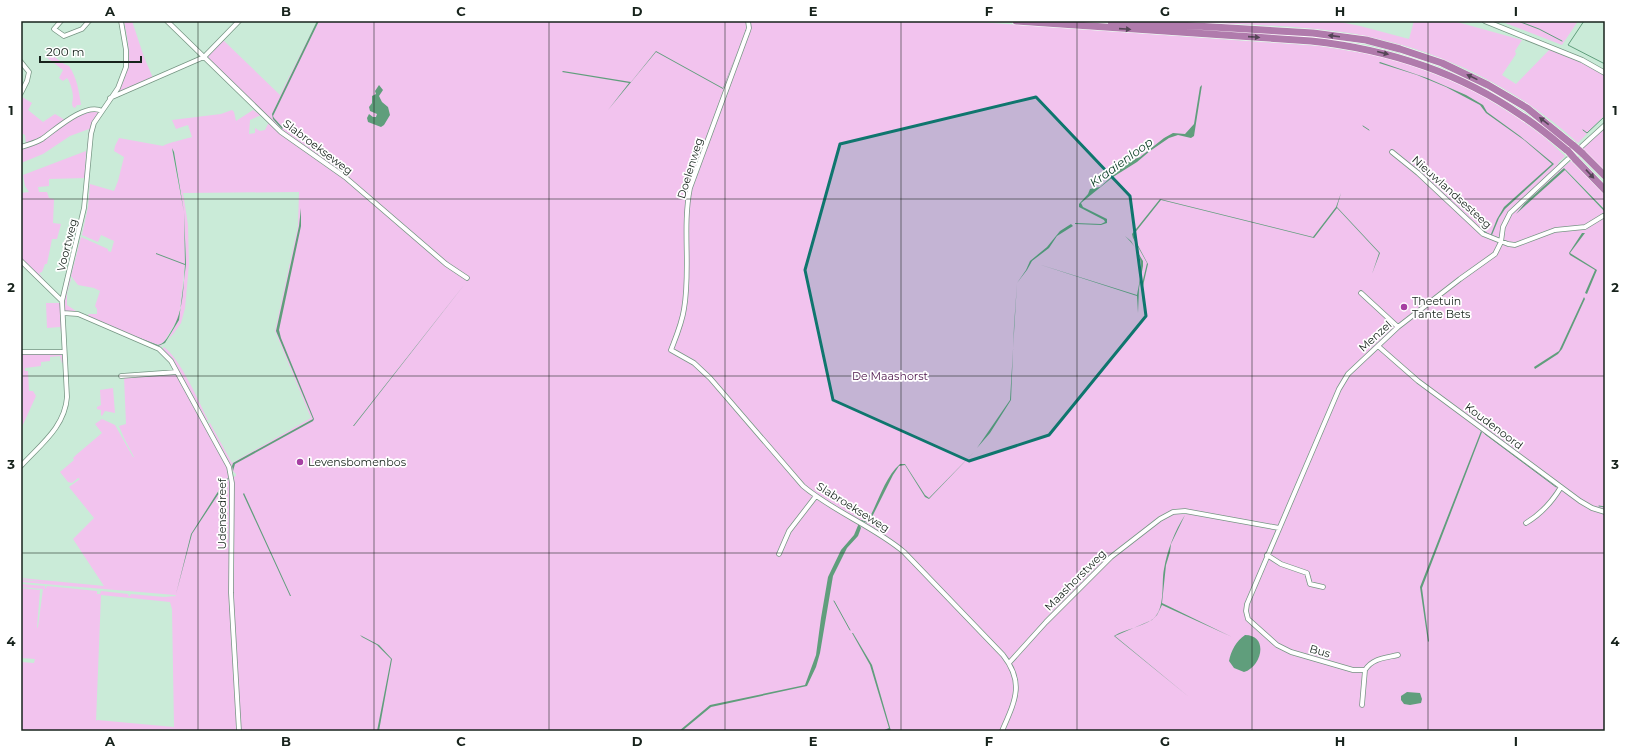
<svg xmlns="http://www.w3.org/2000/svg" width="1626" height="752" font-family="Montserrat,sans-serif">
<rect width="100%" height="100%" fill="#caebd8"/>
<path fill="#f2c3ee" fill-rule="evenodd" d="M 124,21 L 132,21 L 144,57 L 153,78 L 116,95 C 133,68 130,50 124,21 Z
M 317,21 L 285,89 L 319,21 L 963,21 L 1319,46 L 1375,55 L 1411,65 L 1450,80 L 1478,93 L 1518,118 L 1543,136 L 1565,156 L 1558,163 L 1562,168 L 1571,161 L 1605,195 L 1605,210 L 1565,169 L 1565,170 L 1605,212 L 1605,731 L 21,731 L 21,662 L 34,663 L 35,659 L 21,658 L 21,588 L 40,590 L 37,628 L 38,627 L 43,589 L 21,587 L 21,584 L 45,586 L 45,589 L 47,586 L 97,591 L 97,594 L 100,594 L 101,591 L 128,594 L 129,597 L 131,594 L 164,597 L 176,596 L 175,595 L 21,582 L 21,580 L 46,582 L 21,579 L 21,578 L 104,586 L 73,539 L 94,518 L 69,487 L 80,479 L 78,478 L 72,483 L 68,482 L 60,472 L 74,460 L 73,458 L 76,455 L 102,433 L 95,424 L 102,419 L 115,425 L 133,457 L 134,457 L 124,438 L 119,426 L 126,424 L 124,377 L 177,373 L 233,477 L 236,476 L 236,474 L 231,469 L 208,424 L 210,423 L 232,463 L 311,418 L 275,331 L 298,226 L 299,192 L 183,193 L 188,225 L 189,264 L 185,308 L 181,323 L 164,347 C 181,360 198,400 208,420 L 205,421 L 171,357 L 162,350 L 173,334 L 161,346 L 156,347 L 86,317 L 66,312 C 60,304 67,287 69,278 L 71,279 L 67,293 L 67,305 L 79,313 L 87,316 L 89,314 L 97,314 L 97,309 L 95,306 L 100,291 L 94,288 L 78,285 L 71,276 L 81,237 L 108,249 L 108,251 L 111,252 L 114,241 L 101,235 L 98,242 L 82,235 L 88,207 L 90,184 L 114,191 L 118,181 L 124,157 L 114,151 L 115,146 L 119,138 L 163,146 C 167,143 186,139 192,137 L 188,125 L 176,129 L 172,120 L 221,114 L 232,110 L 234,112 L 236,121 L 253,110 L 261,115 L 250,120 L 249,134 L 255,133 L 255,128 L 260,131 L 265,130 L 270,120 L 206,57 L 223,40 L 280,95 ZM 172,149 L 174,152 L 184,212 L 186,264 L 179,320 L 165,343 L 158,346 L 141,339 L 158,345 L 164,342 L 179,317 L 185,264 L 184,212 ZM 101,595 L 170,602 L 172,609 L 174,727 L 97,720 L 96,721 Z
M 1172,21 L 1335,21 L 1360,26 L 1409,39 L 1414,21 L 1457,22 L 1522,40 L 1515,51 L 1516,54 L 1502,75 L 1516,84 L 1551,48 L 1570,55 L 1605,75 L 1605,115 L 1578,143 C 1514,84 1428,44 1342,32 C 1286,24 1228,25 1172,21 Z
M 1500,21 L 1578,21 L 1562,45 Z
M 48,52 L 64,64 L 69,66 C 77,78 79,91 81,105 L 77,105 L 75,108 L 73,107 C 71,103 73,101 73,97 C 73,92 70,81 67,78 L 63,81 L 59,78 L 63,70 L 45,56 Z
M 22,97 L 32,103 L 28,110 L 43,122 L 55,114 L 65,120 L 45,135 L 24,145 L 23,143 L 26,143 L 25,135 L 21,133 L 21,100 Z
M 88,111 L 98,111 L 99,113 L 87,149 L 89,129 L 70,136 L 43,154 L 21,163 L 21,148 L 29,146 L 67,122 Z
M 1605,128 L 1605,171 L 1582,149 Z
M 86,151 L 85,178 L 49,179 L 49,186 L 38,187 L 39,192 L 47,192 L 49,198 L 54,199 L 53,223 L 61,224 L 57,239 L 52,239 L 47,264 L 45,264 L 42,272 L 39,273 L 46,283 L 21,259 L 21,228 L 22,228 L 21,193 L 29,192 L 25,186 L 23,175 Z
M 46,303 L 61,303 L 61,332 L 60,327 L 47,328 Z
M 21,353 L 62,354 L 64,356 L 64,363 L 62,363 L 60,356 L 50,357 L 50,361 L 41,362 L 41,366 L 25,368 L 25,371 L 28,371 L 29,391 L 33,391 L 36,396 L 21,429 L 21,355 L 23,355 Z
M 113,388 L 115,413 L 105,411 L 102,416 L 101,415 L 101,410 L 97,409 L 97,407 L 101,405 L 100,390 Z"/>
<path fill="#609e7c" d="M 317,21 L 319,21 L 273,116 L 274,118 L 283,128 L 282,129 L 273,119 L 272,114 Z
M 656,51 L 723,88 L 737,52 L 723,89 L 656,52 L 608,110 L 629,83 L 562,72 L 563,71 L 631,82 Z
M 1380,62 L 1427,78 L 1466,95 L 1483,105 L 1487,112 L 1520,136 L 1554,164 L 1505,209 L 1499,218 L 1492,235 L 1485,233 L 1480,228 L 1489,234 L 1491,234 L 1497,219 L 1504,207 L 1552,164 L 1524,140 L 1486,113 L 1480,105 L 1446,87 L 1417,75 L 1379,63 Z
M 379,85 L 383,90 L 379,96 L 382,102 L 388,107 L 390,115 L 384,125 L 381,127 L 368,122 L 367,118 L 369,114 L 373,117 L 376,117 L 377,114 L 370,111 L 369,107 L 372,103 L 372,96 L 376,94 L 375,91 Z
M 1202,85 L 1194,136 L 1191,138 L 1178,135 L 1169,138 L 1150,151 L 1137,162 L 1113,177 L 1081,203 L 1083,207 L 1107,219 L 1107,223 L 1101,225 L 1075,224 L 1075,223 L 1101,224 L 1105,222 L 1104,220 L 1079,207 L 1079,204 L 1088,194 L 1090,189 L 1100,187 L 1128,162 L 1140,157 L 1164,138 L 1173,133 L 1185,134 L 1194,124 L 1200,87 Z
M 172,148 L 174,152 L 184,212 L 186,264 L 179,320 L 165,343 L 158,346 L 132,335 L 158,345 C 163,344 166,340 169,335 C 184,313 183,291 185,265 L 156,254 L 156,253 L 185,264 L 184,212 Z
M 1564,168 L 1605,210 L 1605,212 L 1565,170 L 1516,214 L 1525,203 Z
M 1341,193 L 1337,207 L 1380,253 L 1372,274 L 1379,253 L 1337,208 L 1314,238 L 1161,200 L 1134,234 L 1134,238 L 1148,264 L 1143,286 L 1142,303 L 1142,284 L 1147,263 L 1133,238 L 1132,234 L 1160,199 L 1313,237 L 1336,207 Z
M 301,208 L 301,226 L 279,330 L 281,338 L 314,419 L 313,421 L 235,464 L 233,471 L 232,466 L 233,463 L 313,419 L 276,331 L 299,226 Z
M 1071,224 L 1073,226 L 1057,236 L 1049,248 L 1032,261 L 1027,270 L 1017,283 L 1014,326 L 1011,400 L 990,433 L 977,448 L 1010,400 L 1017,283 L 1026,270 L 1030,261 L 1047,247 L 1060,231 Z
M 1582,233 L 1585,233 L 1570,253 L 1597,270 L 1587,294 L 1585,293 L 1595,270 L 1570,255 L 1569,253 Z
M 1125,236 L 1131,241 L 1143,261 L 1143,266 L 1139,288 L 1138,313 L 1137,296 L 1038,264 L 1137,295 C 1142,269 1146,256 1125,236 Z
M 464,285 L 354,426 L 353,426 Z
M 1584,297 L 1585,299 L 1584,301 L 1562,349 L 1558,354 L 1535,369 L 1534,367 L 1559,351 Z
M 1481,431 L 1482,432 L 1422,588 L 1429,641 L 1428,642 L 1420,587 Z
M 975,451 L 929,499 L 925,497 L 905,465 L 899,466 L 893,475 L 869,523 L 860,521 L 862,520 L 867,522 C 878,504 884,478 900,464 L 905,464 L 925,495 L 929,498 Z
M 229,478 L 192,534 L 176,594 L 191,534 L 226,479 Z
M 244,493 L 291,596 L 290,596 L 243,494 Z
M 1185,515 L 1171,544 L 1170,552 L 1166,565 L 1162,603 L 1232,637 L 1162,605 L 1157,615 L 1152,620 L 1115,636 L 1189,697 L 1114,636 C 1125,629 1142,627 1153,619 C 1166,608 1161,583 1164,569 C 1167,551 1175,530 1185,515 Z
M 859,523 L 861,528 L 858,536 L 847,548 L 833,576 L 820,653 L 816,667 L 807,686 L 711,707 L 682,731 L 679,731 L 710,705 L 805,685 L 816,655 L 821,618 L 828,577 L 841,550 L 854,535 Z
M 852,633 L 853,633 L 872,665 L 891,731 L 890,730 L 882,731 L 889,728 L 870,665 Z
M 360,635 L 379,645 L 392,659 L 379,731 L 377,731 L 391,659 L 377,645 L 362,637 Z
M 1245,635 C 1269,635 1262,667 1244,672 L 1234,668 L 1229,661 C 1231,651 1236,641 1245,635 Z
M 1407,692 L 1420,693 L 1422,699 L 1421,703 L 1410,705 L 1404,704 L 1401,700 L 1401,696 Z"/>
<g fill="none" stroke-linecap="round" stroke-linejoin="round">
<path stroke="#609e7c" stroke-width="1" d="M 1518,21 L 1539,29 L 1562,41
M 1584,21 L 1568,45 L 1605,64
M 1363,126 L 1369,130
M 1583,130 L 1587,133 L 1603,118
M 1485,434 L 1556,487
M 1599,506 L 1605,507
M 834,601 L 850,630"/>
<g stroke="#779684" stroke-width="5.5">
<path id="minor" d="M 61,21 L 54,29 L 64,36 L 82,29 L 89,21
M 167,21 L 281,132 L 345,177 L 446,264 L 467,278
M 748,21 L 749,28 L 748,31 L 690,188 C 682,228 691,269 684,309 C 682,323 676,337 671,350 L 694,363 L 710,378 L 803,486 C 834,512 873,526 904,552 L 1003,655 C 1025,683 1015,701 1002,731
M 204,57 L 239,21
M 21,62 L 29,72 L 27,81 L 21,93
M 110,98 L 204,57
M 1582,146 L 1605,125
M 21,147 C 28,145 35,143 42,139 C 55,130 85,102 102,111
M 1392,152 L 1418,173 L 1483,234 L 1508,244 L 1515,245 L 1555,230 L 1585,227 L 1603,216
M 21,261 L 62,301
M 1361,293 L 1398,327
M 63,313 L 78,314 L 159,349 L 171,361 L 229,467 L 232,483 L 231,593 L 239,731
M 1378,346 L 1418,381 L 1580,501 L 1592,508 L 1605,512
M 21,352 L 64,352
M 121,376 L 177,372
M 21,466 C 40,445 65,427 67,397 L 62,301 L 84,208 L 91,134 L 94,123 L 118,88 L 126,67 L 126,50 L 121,21
M 1526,523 C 1541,514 1552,502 1561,487
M 779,554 L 789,531 L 816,496
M 1267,555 L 1281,564 L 1307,573 L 1310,584 L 1323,587
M 1009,663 L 1046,622 L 1111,557 L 1160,519 L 1173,512 L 1185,511 L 1279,528
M 1365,670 L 1353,670 L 1291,652 L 1277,645 L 1248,619 L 1246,611 L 1247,604 L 1339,389 L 1348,374 L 1398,327 L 1460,279 L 1495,254 L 1501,242 L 1503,227 L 1510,213 L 1568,159
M 1365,670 C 1373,658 1385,658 1398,655
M 1362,705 L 1365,670"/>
</g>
<g stroke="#779684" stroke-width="6">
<path id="tertiary" d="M 1485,21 L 1582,60 L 1605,73"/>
</g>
<g stroke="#fff" stroke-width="8">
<path id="motorway" d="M 1016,21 L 1311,41 C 1386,49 1459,72 1522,116 C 1538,126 1553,139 1568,151
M 1111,21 L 1313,33 L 1366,40 L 1400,49 L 1442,63 L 1488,85 L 1527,108 L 1574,146
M 1582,153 L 1605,176
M 1575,159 L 1605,190"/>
</g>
<use href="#minor" stroke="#fff" stroke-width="4"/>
<use href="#tertiary" stroke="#fff" stroke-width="4.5"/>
<use href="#motorway" stroke="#b07bac" stroke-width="7"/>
<g stroke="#fff" stroke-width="8" stroke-linecap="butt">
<path id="motorway-bridge" d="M 1574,146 L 1582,153
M 1568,151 L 1575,159"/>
</g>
<use href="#motorway-bridge" stroke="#b07bac" stroke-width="7"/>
</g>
<defs><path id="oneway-solid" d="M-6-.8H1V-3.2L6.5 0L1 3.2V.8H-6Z"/></defs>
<g fill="#544656">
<use href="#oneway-solid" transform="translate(1125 29) rotate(4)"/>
<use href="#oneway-solid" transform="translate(1334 36) rotate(-173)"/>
<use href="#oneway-solid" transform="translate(1254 37) rotate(4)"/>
<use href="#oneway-solid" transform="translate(1383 53) rotate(14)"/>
<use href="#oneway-solid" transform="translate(1472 77) rotate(-154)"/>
<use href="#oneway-solid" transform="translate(1544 121) rotate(-142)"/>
<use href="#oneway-solid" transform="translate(1590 174) rotate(47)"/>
</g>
<path fill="#0f766e" fill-opacity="0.2" stroke="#0f766e" stroke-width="3" stroke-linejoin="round" d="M 1036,97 L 1130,196 L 1146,316 L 1049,435 L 969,461 L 833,400 L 805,270 L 840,144 Z"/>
<path fill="none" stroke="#17231c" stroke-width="1" stroke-opacity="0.55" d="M 198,21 L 198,731M 374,21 L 374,731M 549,21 L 549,731M 725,21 L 725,731M 901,21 L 901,731M 1077,21 L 1077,731M 1252,21 L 1252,731M 1428,21 L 1428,731M 21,199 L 1605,199M 21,376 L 1605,376M 21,553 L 1605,553"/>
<g fill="#a63fa2" stroke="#fff" stroke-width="1.5">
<circle cx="1404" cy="307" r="4"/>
<circle cx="300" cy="462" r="4"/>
</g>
<g text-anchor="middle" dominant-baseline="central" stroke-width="3.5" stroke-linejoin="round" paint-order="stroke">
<g font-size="11" fill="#17231c" stroke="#fff">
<text transform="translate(318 147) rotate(37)">Slabroekseweg</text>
<text transform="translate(690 168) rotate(-73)">Doelenweg</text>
<text transform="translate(1452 192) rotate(42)">Nieuwlandsesteeg</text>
<text transform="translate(67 245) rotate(-76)">Voortweg</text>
<text transform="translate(1375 336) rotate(-42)">Menzel</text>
<text transform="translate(1494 426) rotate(37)">Koudenoord</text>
<text transform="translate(853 507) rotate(32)">Slabroekseweg</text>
<text transform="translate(222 514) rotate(-90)">Udensedreef</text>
<text transform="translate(1075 580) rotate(-45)">Maashorstweg</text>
<text transform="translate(1320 651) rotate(16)">Bus</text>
</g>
<g font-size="11" fill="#17231c" stroke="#fff" text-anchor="start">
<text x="1412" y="301">Theetuin<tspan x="1412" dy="13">Tante Bets</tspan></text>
<text x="308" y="462">Levensbomenbos</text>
</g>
<g font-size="11" fill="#4e164c" stroke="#fff">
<text x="890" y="376">De Maashorst</text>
</g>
<g font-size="12" font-style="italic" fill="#0f412a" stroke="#fff">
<text transform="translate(1121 162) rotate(-36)">Kraaienloop</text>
</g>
</g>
<rect width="1626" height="752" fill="none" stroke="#ffffff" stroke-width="44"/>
<path d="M40 56v6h101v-6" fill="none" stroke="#17231c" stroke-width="2"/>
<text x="46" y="56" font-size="12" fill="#17231c" stroke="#ffffff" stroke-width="3" paint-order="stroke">200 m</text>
<rect x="22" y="22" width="1582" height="708" fill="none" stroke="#17231c" stroke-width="1.5"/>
<g font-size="13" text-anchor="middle" font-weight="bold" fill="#17231c">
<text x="110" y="16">A</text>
<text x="286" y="16">B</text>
<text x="461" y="16">C</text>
<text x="637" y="16">D</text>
<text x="813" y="16">E</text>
<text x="989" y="16">F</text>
<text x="1165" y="16">G</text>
<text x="1340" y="16">H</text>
<text x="1516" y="16">I</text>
<text x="11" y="115">1</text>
<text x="1615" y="115">1</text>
<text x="11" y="292">2</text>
<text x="1615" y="292">2</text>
<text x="11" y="469">3</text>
<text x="1615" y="469">3</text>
<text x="11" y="646">4</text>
<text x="1615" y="646">4</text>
<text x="110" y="746">A</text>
<text x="286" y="746">B</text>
<text x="461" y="746">C</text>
<text x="637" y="746">D</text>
<text x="813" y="746">E</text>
<text x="989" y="746">F</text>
<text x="1165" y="746">G</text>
<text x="1340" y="746">H</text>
<text x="1516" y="746">I</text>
</g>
</svg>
